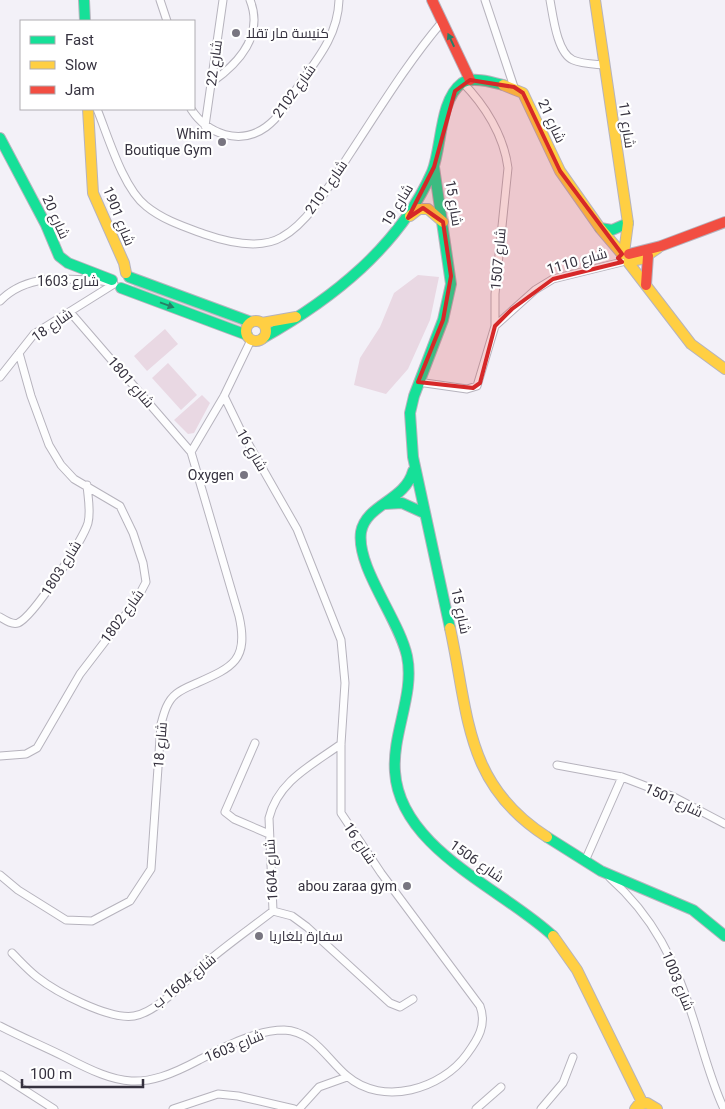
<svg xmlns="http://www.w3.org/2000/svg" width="725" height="1109" font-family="Roboto,Cairo,sans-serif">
<rect width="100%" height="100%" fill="#f3f1f8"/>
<path fill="#e9d8e3" d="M 418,275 L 439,277 L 430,320 L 408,369 L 386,394 L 354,385 L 360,358 L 380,327 L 394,293 Z
M 134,284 L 243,324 L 241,328 L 133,289 Z
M 165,329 L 178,344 L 147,371 L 134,356 Z
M 168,363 L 197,395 L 181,410 L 152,378 Z
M 202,395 L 210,403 L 194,433 L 188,434 L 174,420 Z"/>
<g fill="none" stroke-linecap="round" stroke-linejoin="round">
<g stroke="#b6b3bd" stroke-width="9">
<path id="street" d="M 160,0 L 167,21
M 485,0 L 514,87
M 550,0 C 553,16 557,53 573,60 C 582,64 595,64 604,65
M 212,82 C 239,63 264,35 250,0
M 97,109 C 108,136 123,188 146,206 C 163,220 185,227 204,234 C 227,242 260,250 282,237 C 311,221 333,179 351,152 C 380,108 408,62 442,22
M 191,109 C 207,134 240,146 266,127 C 281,116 291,97 301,82 C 320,56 338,33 339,0
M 205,126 L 223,0
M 0,301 C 29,271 72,279 110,282
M 495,326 L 535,290 L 553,279 L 622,262
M 0,377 L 34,334 L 114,284
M 418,382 L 467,389 L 477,386 L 495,326 L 495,294 L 508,168 C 504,136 485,105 462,82
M 191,452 L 224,396 L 251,340
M 0,617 C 5,620 12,625 18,623 C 33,617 83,540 88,523 C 91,511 88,498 87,485
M 255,743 L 225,812 L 234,819 L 269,834
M 0,756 L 26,754 L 37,748 L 80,674 L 136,601 L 146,582 L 143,563 L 133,533 L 120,506 L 74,479 L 61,465 L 49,445 L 31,396 L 19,353
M 557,765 L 622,777 L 674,797 L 725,824
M 585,861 L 622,777
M 0,875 L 18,890 L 66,920 L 92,921 L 130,901 L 151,869 L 161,724 C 164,713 167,701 176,694 C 182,689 190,686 197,683 C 233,667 249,660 239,616 L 191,452 L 70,312
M 610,878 C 653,916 676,962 693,1018 C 703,1049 710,1079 724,1109
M 273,911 L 269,818 C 278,781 312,765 341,744
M 273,911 L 292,916 L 307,927 L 390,1003 L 400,1007 L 413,999
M 12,953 C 20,961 28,970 37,977 C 56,992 109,1020 134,1016 C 158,1012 188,978 207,962 C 228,944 251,928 273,911
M 0,1026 C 21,1037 43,1046 65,1057 C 121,1086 141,1091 199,1060 C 224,1047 256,1030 284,1030 C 313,1031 327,1059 347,1076 C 383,1107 442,1089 467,1054 C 478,1039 487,1025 480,1006 L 381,873 L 341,813 L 341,744 L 345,683 L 341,640 L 297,529 L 240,429 L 224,396
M 1,1075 L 54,1109
M 173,1109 L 218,1094 L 238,1096 L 294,1109
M 299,1109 L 319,1087 L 347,1077
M 476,1109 L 501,1087
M 541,1109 L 563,1083 L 573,1057"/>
</g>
<g stroke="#b6b3bd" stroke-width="12">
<path id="fast" d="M 84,0 L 85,21
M 0,138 L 46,225 L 59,256 L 68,263 L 112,280
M 434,167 L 451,284 L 443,320 L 414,396 L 410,413 L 413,457 L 450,628
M 600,228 L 612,230 L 628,223
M 129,277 L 251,322
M 121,288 L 247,335
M 263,338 C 332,299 399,247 432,172 C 442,148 439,100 462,83 C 472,76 492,82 503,85
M 413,471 C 405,501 366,504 361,532 C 356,567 399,619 407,656 C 415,694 392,733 395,772 C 400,849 503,889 553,936
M 385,504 L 402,503 L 424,513
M 547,837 L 601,871 L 693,910 L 725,936"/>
</g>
<g stroke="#b6b3bd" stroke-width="12">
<path id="slow" d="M 595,0 L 628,223 L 624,253
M 503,85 L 523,93 L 560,171 L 600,228 L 622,254
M 88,109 L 93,193 L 124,263 L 126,273
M 410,216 L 419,209 L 428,209 L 443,222
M 629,261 L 642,259 L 658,248
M 628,262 L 691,344 L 725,369
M246 331a10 10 0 1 1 20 0a10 10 0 1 1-20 0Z
M 262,323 L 296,317
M 450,628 C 469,714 464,784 547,837
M 553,936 L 577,970 L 643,1104
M 635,1109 L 638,1105 L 647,1103 L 657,1109"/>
</g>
<g stroke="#b6b3bd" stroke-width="12">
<path id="jam" d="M 432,0 L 470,80
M 629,254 L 661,246 L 725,222
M 646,285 L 648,256"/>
</g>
<use href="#street" stroke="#fdfdfe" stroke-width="7"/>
<use href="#fast" stroke="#16e098" stroke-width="10"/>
<use href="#slow" stroke="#ffcf43" stroke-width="10"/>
<use href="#jam" stroke="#f24e42" stroke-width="10"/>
</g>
<defs><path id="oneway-solid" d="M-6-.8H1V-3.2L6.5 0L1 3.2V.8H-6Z" transform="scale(1.25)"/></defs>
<g fill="#288067">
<use href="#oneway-solid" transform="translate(451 40) rotate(-115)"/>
<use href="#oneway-solid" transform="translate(167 305) rotate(20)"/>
</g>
<path fill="#d62828" fill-opacity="0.2" stroke="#d62828" stroke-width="4" stroke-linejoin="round" d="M 470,80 L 514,87 L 523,93 L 560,171 L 622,254 L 618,258 L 622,262 L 553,279 L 512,309 L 495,326 L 480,383 L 473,388 L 418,382 L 443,320 L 451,276 L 443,222 L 423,208 L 408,218 L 434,167 L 455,91 Z"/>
<g fill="#787580" stroke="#fff" stroke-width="2">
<circle cx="236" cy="33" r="5"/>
<circle cx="222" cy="142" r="5"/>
<circle cx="244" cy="475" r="5"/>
<circle cx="407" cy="886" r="5"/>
<circle cx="259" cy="936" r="5"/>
</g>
<g text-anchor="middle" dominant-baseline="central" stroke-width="4.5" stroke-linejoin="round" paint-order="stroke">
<g font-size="14" fill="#36323f" stroke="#fff" text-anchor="end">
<text x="246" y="33" text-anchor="start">كنيسة مار تقلا</text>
<text x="212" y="134">Whim<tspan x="212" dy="16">Boutique Gym</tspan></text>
<text x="234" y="475">Oxygen</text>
<text x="397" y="886">abou zaraa gym</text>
<text x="269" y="936" text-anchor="start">سفارة بلغاريا</text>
</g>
<g font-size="14" fill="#36323f" stroke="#fff">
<text transform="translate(214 63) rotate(-82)">شارع 22</text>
<text transform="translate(294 91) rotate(-54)">شارع 2102</text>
<text transform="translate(552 121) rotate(65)">شارع 21</text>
<text transform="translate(627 125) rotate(82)">شارع 11</text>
<text transform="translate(326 187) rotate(-55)">شارع 2101</text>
<text transform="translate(454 203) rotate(81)">شارع 15</text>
<text transform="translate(397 205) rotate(-58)">شارع 19</text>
<text transform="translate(119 216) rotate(68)">شارع 1901</text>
<text transform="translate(56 217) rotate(66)">شارع 20</text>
<text transform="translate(498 259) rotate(-85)">شارع 1507</text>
<text transform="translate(577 261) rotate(-16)">شارع 1110</text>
<text x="68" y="281">شارع 1603</text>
<text transform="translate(52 325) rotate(-35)">شارع 18</text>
<text transform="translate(131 382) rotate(49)">شارع 1801</text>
<text transform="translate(252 450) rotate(60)">شارع 16</text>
<text transform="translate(61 568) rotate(-58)">شارع 1803</text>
<text transform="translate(461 611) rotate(78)">شارع 15</text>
<text transform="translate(122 616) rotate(-54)">شارع 1802</text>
<text transform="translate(160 745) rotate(-85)">شارع 18</text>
<text transform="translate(674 800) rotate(25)">شارع 1501</text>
<text transform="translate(360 843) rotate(56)">شارع 16</text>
<text transform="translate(477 861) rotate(35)">شارع 1506</text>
<text transform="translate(271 870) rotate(-93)">شارع 1604</text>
<text transform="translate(184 981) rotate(-39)">شارع 1604 ب</text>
<text transform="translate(678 981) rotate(68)">شارع 1003</text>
<text transform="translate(234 1046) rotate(-22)">شارع 1603</text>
</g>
</g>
<rect x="20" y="20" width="175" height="90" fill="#ffffff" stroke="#afadb2"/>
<rect x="30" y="36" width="25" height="8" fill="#16e098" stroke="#afadb2"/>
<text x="65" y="45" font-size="15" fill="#36323f">Fast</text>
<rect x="30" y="61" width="25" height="8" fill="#ffcf43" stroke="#afadb2"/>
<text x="65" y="70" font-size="15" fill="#36323f">Slow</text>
<rect x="30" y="86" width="25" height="8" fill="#f24e42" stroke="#afadb2"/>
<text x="65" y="95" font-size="15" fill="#36323f">Jam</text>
<path d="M22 1079v8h121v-8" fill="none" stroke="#36323f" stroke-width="2.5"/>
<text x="30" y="1079" font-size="15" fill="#36323f" stroke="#ffffff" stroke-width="4" paint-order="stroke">100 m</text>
</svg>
